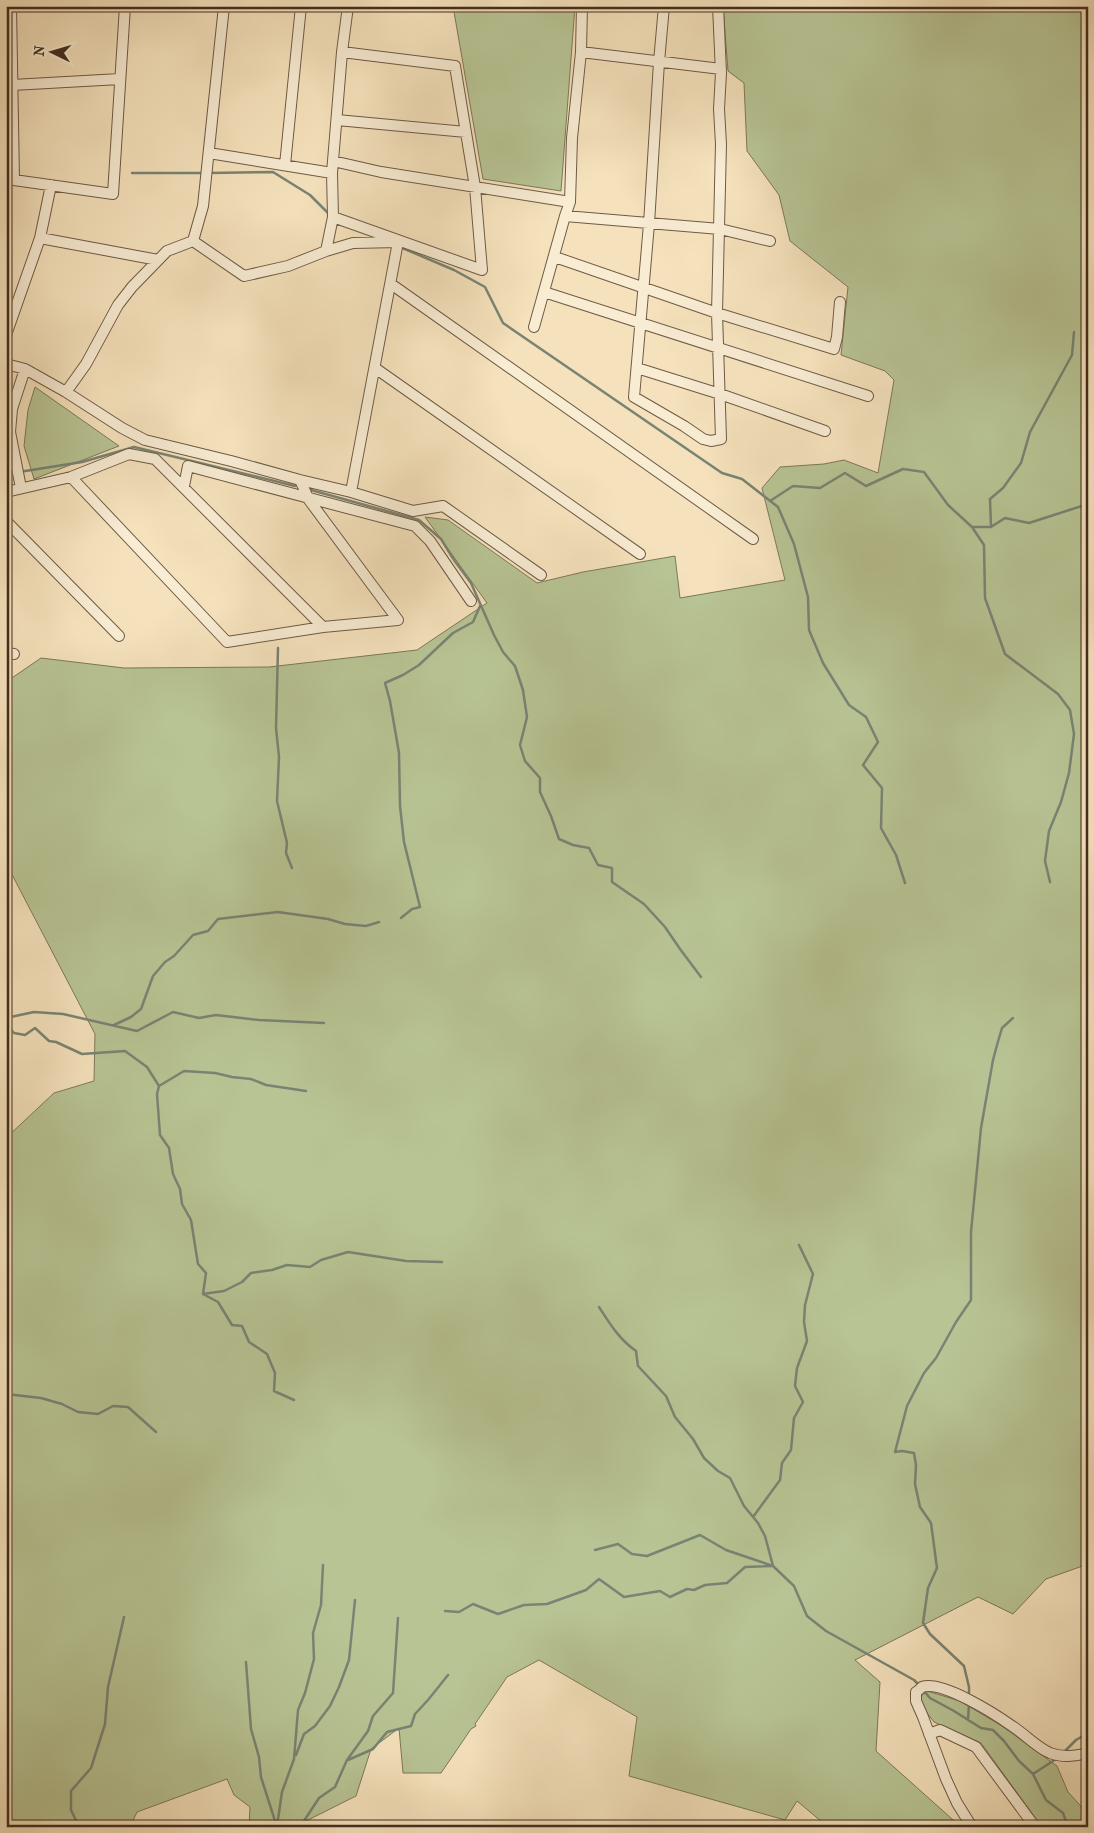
<svg xmlns="http://www.w3.org/2000/svg" width="1094" height="1833" font-family="'IM FELL French Canon',serif">
<rect width="100%" height="100%" fill="#f5e2bc"/>
<filter id="stains"><feTurbulence type="fractalNoise" baseFrequency=".004" numOctaves="4"/><feColorMatrix values="0 0 0 0 .2 0 0 0 0 .09 0 0 0 0 .02 0 0 0 .5 -.17"/></filter>
<radialGradient id="worn" r=".72"><stop offset=".6" stop-color="#630" stop-opacity="0"/><stop offset="1" stop-color="#630" stop-opacity=".3"/></radialGradient>
<path fill="#b8c494" stroke="#7d785a" d="M 453,6 L 575,6 L 561,191 L 483,179 Z
M 723,6 L 1088,6 L 1088,1564 L 1046,1579 L 1013,1614 L 978,1597 L 855,1660 L 880,1682 L 876,1751 L 961,1827 L 828,1827 L 797,1801 L 785,1820 L 629,1776 L 637,1717 L 539,1660 L 507,1677 L 475,1724 L 476,1726 L 471,1729 L 441,1773 L 403,1773 L 399,1728 L 371,1749 L 356,1796 L 294,1827 L 249,1827 L 250,1807 L 234,1795 L 227,1779 L 137,1812 L 130,1827 L 6,1827 L 6,1138 L 54,1093 L 94,1081 L 95,1034 L 6,863 L 6,682 L 41,658 L 124,668 L 269,667 L 417,650 L 487,603 L 425,517 L 448,520 L 537,583 L 583,572 L 675,556 L 680,598 L 785,580 L 762,488 L 780,467 L 824,464 L 844,460 L 878,473 L 894,380 L 885,371 L 841,355 L 848,287 L 790,241 L 779,195 L 747,151 L 744,83 L 728,71 Z
M 35,387 L 119,446 L 34,479 L 24,446 L 28,410 Z
M 927,1691 L 960,1701 L 1002,1726 L 1057,1766 L 1068,1792 L 1088,1814 L 1088,1827 L 1042,1827 L 981,1743 L 934,1722 L 921,1705 L 920,1697 Z"/>
<g fill="none" stroke-linecap="round" stroke-linejoin="round">
<path stroke="#798474" stroke-width="2.5" d="M 132,173 L 203,173
M 209,173 L 273,172 L 310,195 L 329,214
M 400,247 L 454,270 L 485,287 L 503,323 L 722,473 L 742,479 L 778,507 L 794,544 L 808,597 L 809,630 L 823,663 L 849,705 L 866,717 L 878,742 L 863,765 L 882,788 L 881,828 L 896,855 L 905,883
M 19,472 L 82,462 L 134,447 L 295,486
M 6,475 L 14,473
M 311,490 L 419,520 L 441,539 L 454,560 L 471,583 L 494,635 L 503,652 L 515,666 L 523,690 L 527,717 L 520,745 L 525,761 L 540,778 L 540,792 L 551,816 L 559,839 L 573,845 L 589,848 L 598,865 L 612,868 L 612,882 L 644,904 L 665,927 L 680,949 L 701,977
M 770,501 L 793,486 L 820,488 L 845,473 L 866,486 L 903,469 L 924,472 L 948,505 L 972,527 L 984,545 L 985,598 L 1005,654 L 1058,694 L 1070,710 L 1074,734 L 1069,773 L 1061,802 L 1049,831 L 1045,861 L 1050,882
M 972,527 L 991,527 L 1005,518 L 1029,523 L 1088,504
M 991,527 L 990,499 L 1003,488 L 1021,463 L 1030,432 L 1072,355 L 1074,332
M 278,648 L 276,728 L 279,757 L 277,801 L 287,843 L 286,853 L 292,868
M 401,918 L 412,909 L 420,907 L 404,842 L 400,806 L 399,753 L 390,701 L 385,683 L 403,675 L 419,665 L 453,633 L 473,622 L 480,606
M 6,1018 L 34,1012 L 63,1014 L 137,1031 L 173,1012 L 199,1018 L 216,1015 L 259,1020 L 324,1023
M 6,1024 L 14,1033 L 25,1035 L 35,1028 L 49,1041 L 56,1042 L 82,1054 L 125,1051 L 147,1067 L 159,1086 L 157,1094 L 160,1135 L 169,1148 L 173,1174 L 180,1189 L 182,1204 L 191,1220 L 198,1264 L 206,1273 L 203,1294 L 218,1302 L 232,1325 L 242,1326 L 249,1342 L 267,1354 L 275,1373 L 274,1391 L 294,1400
M 114,1025 L 131,1017 L 141,1009 L 153,976 L 165,962 L 174,956 L 193,935 L 208,931 L 218,919 L 278,912 L 328,919 L 345,924 L 366,926 L 379,922
M 159,1086 L 184,1071 L 215,1073 L 232,1077 L 251,1079 L 266,1085 L 306,1091
M 203,1294 L 224,1291 L 242,1282 L 251,1273 L 272,1270 L 287,1265 L 310,1267 L 321,1260 L 348,1252 L 406,1261 L 442,1262
M 599,1307 C 610,1324 619,1339 636,1351 L 638,1366 L 666,1396 L 675,1417 L 693,1439 L 704,1458 L 718,1471 L 730,1478 L 744,1506 L 758,1523 L 765,1536 L 773,1566
M 6,1394 L 41,1398 L 62,1404 L 78,1412 L 98,1414 L 113,1406 L 128,1407 L 156,1432
M 753,1517 L 780,1480 L 782,1463 L 791,1450 L 794,1418 L 803,1402 L 795,1386 L 797,1368 L 807,1341 L 804,1322 L 805,1305 L 813,1274 L 799,1245
M 595,1550 L 618,1544 L 632,1554 L 647,1556 L 700,1535 L 726,1550 L 773,1566 L 794,1586 L 807,1616 L 826,1631 L 914,1680 L 918,1684
M 445,1611 L 459,1612 L 473,1604 L 498,1614 L 524,1605 L 547,1604 L 586,1590 L 599,1579 L 624,1597 L 660,1591 L 670,1597 L 687,1589 L 694,1590 L 705,1585 L 727,1583 L 745,1567 L 771,1566
M 246,1662 L 251,1729 L 259,1757 L 261,1777 L 276,1824
M 924,1691 L 930,1698 L 954,1711 L 981,1728 L 993,1730 L 1004,1741 L 1019,1761 L 1033,1774 L 1046,1800 L 1063,1813 L 1068,1827
M 969,1693 L 969,1687 L 964,1666 L 930,1634 L 923,1623 L 928,1588 L 937,1568 L 931,1523 L 920,1507 L 915,1484 L 916,1465 L 914,1453 L 902,1451 L 895,1452 L 907,1406 L 924,1373 L 936,1358 L 956,1322 L 971,1300 L 971,1232 L 981,1128 L 993,1060 L 997,1045 L 1002,1028 L 1013,1018
M 968,1720 L 969,1704
M 1064,1752 L 1076,1740 L 1088,1733
M 296,1755 L 304,1734 L 315,1726 L 330,1706 L 339,1687 L 349,1660 L 355,1600
M 348,1760 L 373,1749 L 387,1732 L 411,1726 L 415,1714 L 428,1700 L 448,1675
M 1033,1774 L 1056,1759
M 79,1827 L 71,1810 L 71,1791 L 91,1768 L 105,1724 L 108,1687 L 124,1617
M 280,1827 L 277,1826 L 282,1792 L 294,1759 L 298,1710 L 305,1693 L 314,1659 L 313,1633 L 321,1605 L 323,1565
M 300,1827 L 319,1798 L 335,1787 L 347,1760 L 368,1731 L 373,1716 L 393,1693 L 398,1618"/>
<g stroke="#6f5a46" stroke-width="12">
<path id="minor" d="M 11,6 L 14,180 L 113,194 L 125,6
M 664,6 L 659,62 L 649,224 L 634,397 L 684,426 L 703,439 L 711,441 L 721,439 L 717,313 L 721,144 L 719,109 L 721,73 L 718,6
M 581,52 L 721,69
M 12,85 L 120,79
M 337,120 L 466,132
M 209,153 L 332,173
M 333,161 L 381,172 L 570,202
M 285,165 L 301,6
M 565,216 L 720,229 L 770,241
M 333,217 L 482,270 L 475,187 L 455,66 L 342,52
M 40,238 L 158,260
M 193,241 L 244,276 L 288,266 L 326,251 L 353,243 L 398,242 L 351,492
M 326,251 L 333,217 L 332,173 L 342,52 L 348,6
M 555,257 L 717,313 L 834,349 L 837,337 L 840,302
M 391,284 L 753,539
M 544,292 L 868,396
M 534,327 L 565,216 L 570,202 L 572,138 L 581,52 L 582,6
M 6,335 L 40,238 L 51,185
M 6,364 L 25,369 L 66,392 L 122,428 L 145,440 L 231,461 L 300,480 L 351,492 L 413,511 L 443,506 L 541,575
M 375,368 L 640,554
M 637,368 L 720,394 L 825,431
M 66,392 L 86,364 L 118,305 L 132,287 L 167,251 L 193,241 L 203,206 L 224,6
M 71,477 L 129,454 L 155,459 L 323,627
M 300,480 L 309,500 L 398,620
M 184,486 L 188,466 L 415,526 L 430,541 L 471,601
M 21,488 L 10,432 L 12,409 L 25,369
M 6,492 L 71,477 L 227,642 L 323,627 L 398,620
M 6,521 L 119,636
M 6,653 L 14,654
M 929,1734 L 940,1730 L 976,1747 L 1035,1827
M 972,1827 L 957,1803 L 946,1779 L 923,1717 L 916,1701 L 916,1692 C 917,1692 921,1688 922,1687 C 942,1680 995,1714 1012,1726 C 1025,1734 1036,1747 1050,1753 C 1063,1758 1075,1756 1088,1753"/>
</g>
<use href="#minor" stroke="#f8ecd3" stroke-width="10"/>
</g>
<rect width="1094" height="1833" fill="none" stroke="#f5e2bc" stroke-width="25"/>
<rect x="8" y="8" width="1079" height="1818" fill="none" stroke="#422d1f" stroke-width="2.5"/>
<rect x="12" y="12" width="1069" height="1808" fill="none" stroke="#422d1f"/>
<g transform="translate(52 52) rotate(275)" stroke="#f8ecd3" stroke-width="4" paint-order="stroke">
<path d="M0-4L9 19L0 12L-9 19Z" fill="#422d1f"/>
<text y="-8" font-size="14" font-weight="bold" text-anchor="middle" fill="#422d1f">N</text>
</g>
<rect width="100%" height="100%" filter="url(#stains)"/>
<rect width="100%" height="100%" fill="url(#worn)"/>
</svg>
